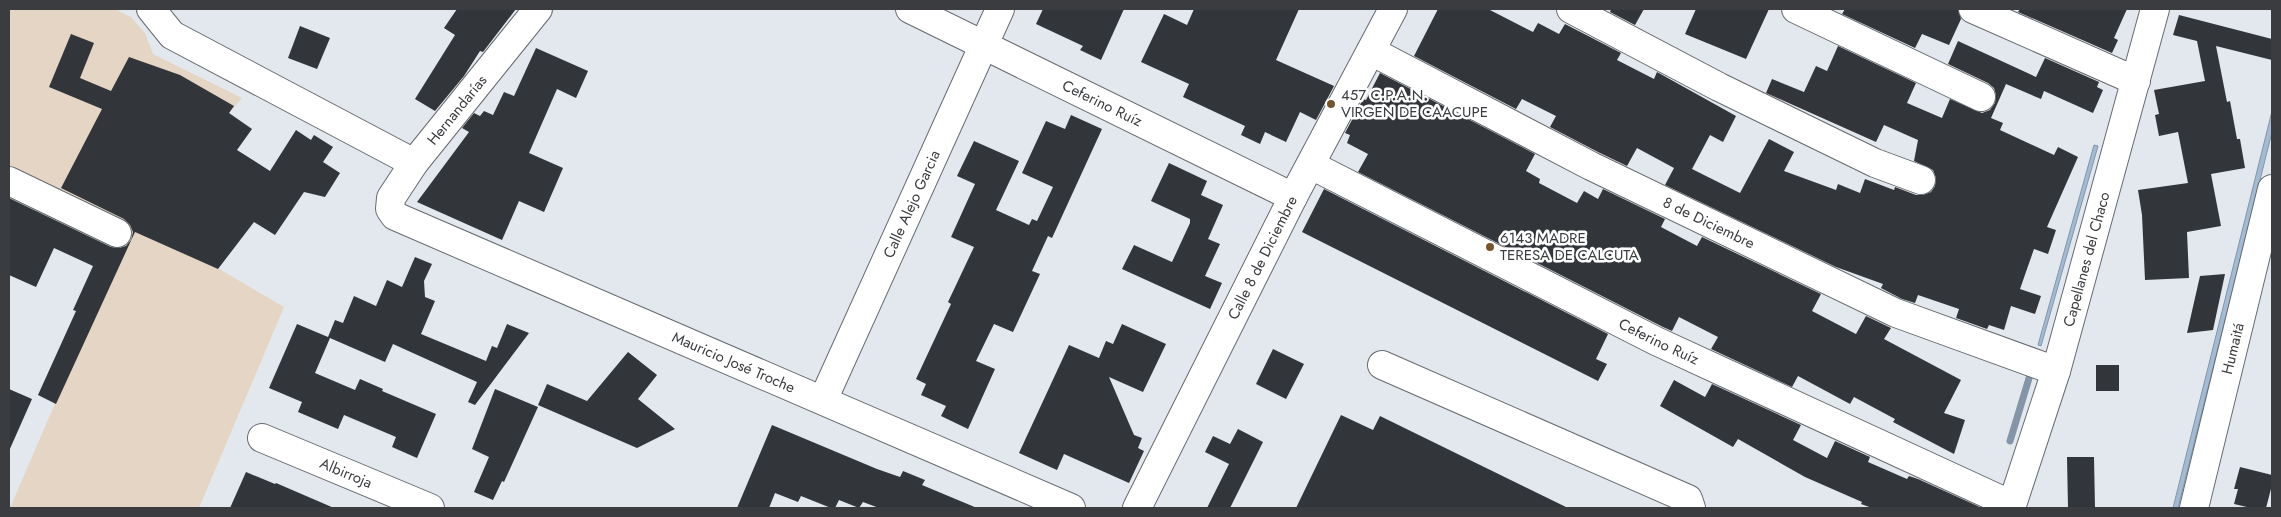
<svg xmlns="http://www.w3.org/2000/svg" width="2281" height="517" font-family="Jost,sans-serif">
<rect width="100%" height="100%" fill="#e2e8ed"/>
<path fill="#e5d5c5" d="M 9,9 L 115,9 L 131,17 L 145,33 L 153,54 L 242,98 L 178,174 L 214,266 L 284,307 L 199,508 L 10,508 L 131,227 L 9,171 Z"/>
<path fill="#a2bbd4" stroke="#8395a7" d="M 2272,111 L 2272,132 L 2178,508 L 2173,508 Z
M 2094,145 L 2098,146 L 2041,346 L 2038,345 Z"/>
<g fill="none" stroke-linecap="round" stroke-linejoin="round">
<path stroke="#8395a7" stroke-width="7" d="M 2010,441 L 2030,375"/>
</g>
<path fill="#32363b" d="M 457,9 L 516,9 L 483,52 L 480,51 L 464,76 L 435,111 L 415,99 L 455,35 L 444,28 Z
M 1043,9 L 1124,9 L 1101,60 L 1080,50 L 1083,46 L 1036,24 Z
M 1194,9 L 1299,9 L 1276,60 L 1334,86 L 1316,120 L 1300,112 L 1286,142 L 1265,132 L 1260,144 L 1241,135 L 1245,126 L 1183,97 L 1189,84 L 1141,62 L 1164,14 L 1187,25 Z
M 1438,9 L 1488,9 L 1533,32 L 1538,23 L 1559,34 L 1565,24 L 1621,53 L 1617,60 L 1654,79 L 1657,72 L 1736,116 L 1723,142 L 1710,135 L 1692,169 L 1740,193 L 1769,139 L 1794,152 L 1784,171 L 1836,190 L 1838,184 L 1860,193 L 1865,179 L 1894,190 L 1895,187 L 1916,195 L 1923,195 L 1931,192 L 1935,186 L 1936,178 L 1933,170 L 1914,161 L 1918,140 L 1884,125 L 1876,142 L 1766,93 L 1772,79 L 1804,92 L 1816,66 L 1827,71 L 1838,46 L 1916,83 L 1907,103 L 1942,118 L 1950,99 L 1982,113 L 1990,110 L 1995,103 L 1996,95 L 1994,88 L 1988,83 L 1948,64 L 1958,41 L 2036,77 L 2045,58 L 2099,82 L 2097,87 L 2103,90 L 2093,113 L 2044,91 L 2041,99 L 2006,84 L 1991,118 L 2003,123 L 2000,130 L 2054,155 L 2058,147 L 2078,157 L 2047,227 L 2056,230 L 2048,254 L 2034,249 L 2020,289 L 2041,296 L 2035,314 L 2011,306 L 2004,330 L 1989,325 L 1987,329 L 1956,318 L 1959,309 L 1918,295 L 1915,303 L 1902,299 L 1881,288 L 1883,284 L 1836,267 L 1665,185 L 1674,168 L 1637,148 L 1627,166 L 1598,152 L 1550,127 L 1556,116 L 1522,99 L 1516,109 L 1414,56 Z
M 1611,9 L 1644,9 L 1635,25 L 1610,12 Z
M 1696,9 L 1769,9 L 1746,59 L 1685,34 Z
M 1845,9 L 1958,9 L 1961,19 L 1949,45 L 1922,34 L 1915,48 L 1842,14 Z
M 2020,9 L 2127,9 L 2114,38 L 2118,40 L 2112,53 L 2018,12 Z
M 2179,15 L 2272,39 L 2272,60 L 2216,46 L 2227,102 L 2230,101 L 2237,139 L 2240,139 L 2245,168 L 2211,174 L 2221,226 L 2187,232 L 2189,278 L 2145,280 L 2142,215 L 2138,190 L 2188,183 L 2178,132 L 2159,136 L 2155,115 L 2159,114 L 2154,90 L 2205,81 L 2197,41 L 2173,35 Z
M 300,26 L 330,38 L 317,69 L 288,58 Z
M 71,34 L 94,43 L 80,78 L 111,91 L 129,57 L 180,75 L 234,106 L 229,113 L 252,129 L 237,150 L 270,171 L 296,130 L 311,140 L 314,135 L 333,147 L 323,162 L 340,173 L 325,197 L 304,192 L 275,235 L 254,222 L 218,269 L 135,232 L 56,404 L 38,395 L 76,311 L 73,310 L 93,266 L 54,248 L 36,287 L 9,275 L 9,198 L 111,247 L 119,248 L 126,246 L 131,240 L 133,232 L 130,225 L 124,219 L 61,188 L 102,109 L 49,87 Z
M 536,48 L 588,71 L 576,98 L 557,89 L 529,153 L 563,168 L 544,212 L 519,201 L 502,240 L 417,202 L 469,132 L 462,128 L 474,113 L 480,116 L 484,111 L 493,115 L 504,92 L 514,96 Z
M 1380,73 L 1535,154 L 1526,171 L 1540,179 L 1539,183 L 1577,203 L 1584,191 L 1598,199 L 1603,189 L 1665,219 L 1661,227 L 1697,246 L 1702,237 L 1821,294 L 1812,311 L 1856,334 L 1866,316 L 1891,328 L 1884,339 L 1961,380 L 1944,413 L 1965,420 L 1954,454 L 1893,422 L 1895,419 L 1854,397 L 1850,404 L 1798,376 L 1792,387 L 1711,349 L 1718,337 L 1679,317 L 1672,331 L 1663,327 L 1358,172 L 1368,154 L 1347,143 L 1350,135 L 1345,133 L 1363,99 L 1366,100 Z
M 1071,115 L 1102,129 L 1052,238 L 1048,236 L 1032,271 L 1040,274 L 1013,332 L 994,324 L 976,361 L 995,369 L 968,429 L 941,416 L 946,406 L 921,395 L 926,384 L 916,379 L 951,304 L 948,302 L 974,247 L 951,237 L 975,184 L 957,176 L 974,141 L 1019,161 L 996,210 L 1029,225 L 1032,219 L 1037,221 L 1053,187 L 1022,173 L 1046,121 L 1065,129 Z
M 1169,163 L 1207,181 L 1201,195 L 1223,205 L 1208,239 L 1220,244 L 1205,276 L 1222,283 L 1210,309 L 1122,269 L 1134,245 L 1172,262 L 1190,223 L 1190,219 L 1151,201 Z
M 1324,189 L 1608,334 L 1596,359 L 1607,364 L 1598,381 L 1302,232 Z
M 415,257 L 432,264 L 424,281 L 425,297 L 435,301 L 421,334 L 486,361 L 492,346 L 497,348 L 507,324 L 529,333 L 475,405 L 468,402 L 477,382 L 393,344 L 385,362 L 330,338 L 315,373 L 355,390 L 360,379 L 383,389 L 382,391 L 436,414 L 417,458 L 392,447 L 396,437 L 344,415 L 338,429 L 298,412 L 302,402 L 269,388 L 297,324 L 328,337 L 335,320 L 343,323 L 354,296 L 376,306 L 387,280 L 402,287 Z
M 2225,274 L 2213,330 L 2187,333 L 2200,276 Z
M 1122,324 L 1166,344 L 1143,392 L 1109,377 L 1134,435 L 1142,438 L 1138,448 L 1144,451 L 1129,483 L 1064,454 L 1057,470 L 1019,453 L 1069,345 L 1099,358 L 1106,341 L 1113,344 Z
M 1273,349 L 1304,364 L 1286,399 L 1256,384 Z
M 628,352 L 657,375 L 638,399 L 675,429 L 637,448 L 538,405 L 547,384 L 587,401 Z
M 2096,365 L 2119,365 L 2119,391 L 2096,391 Z
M 1674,380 L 1705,397 L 1712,384 L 1801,425 L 1793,440 L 1827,458 L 1835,441 L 1870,457 L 1868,462 L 1907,479 L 1909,476 L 1918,479 L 1982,508 L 1872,508 L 1861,504 L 1862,502 L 1805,477 L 1738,439 L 1733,447 L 1660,406 Z
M 9,389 L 32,399 L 9,451 Z
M 495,389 L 538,407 L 504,482 L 502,481 L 493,500 L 474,492 L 489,457 L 472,449 Z
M 1341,415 L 1373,430 L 1380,416 L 1568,508 L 1296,508 Z
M 772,425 L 877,469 L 900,477 L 903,471 L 925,480 L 922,485 L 977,508 L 879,508 L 863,502 L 859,508 L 839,500 L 835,508 L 831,508 L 801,496 L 798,502 L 775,493 L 769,508 L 737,508 Z
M 1238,429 L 1263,442 L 1230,508 L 1207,508 L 1229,464 L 1205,452 L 1213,436 L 1230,444 Z
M 2067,457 L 2094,457 L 2095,508 L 2068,508 Z
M 2240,467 L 2272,475 L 2272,485 L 2266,508 L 2251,508 L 2234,504 L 2238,489 L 2234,489 Z
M 246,472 L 275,484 L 276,483 L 334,508 L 230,508 Z"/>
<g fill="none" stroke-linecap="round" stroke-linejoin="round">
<g stroke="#666b70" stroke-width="30">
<g id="minor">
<path d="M 151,9 L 172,35 L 414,163"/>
<path id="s1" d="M 538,9 L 414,163 L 391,198 L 390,209 L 395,216 L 1071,508"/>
<path id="s2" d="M 910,9 L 1293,197"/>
<path d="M 1571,9 L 1719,87 L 1875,163 L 1921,180"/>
<path d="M 1796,9 L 1981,97"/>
<path d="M 1973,9 L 2136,81"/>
<path id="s3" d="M 1371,51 L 1591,166 L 1896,313 L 2056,371"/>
<path id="s4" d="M 1311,165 L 1656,341 L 2012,505"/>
<path d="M 9,181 L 117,233"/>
<path d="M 1382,365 L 1688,499 L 1691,508"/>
<path id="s5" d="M 823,400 L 1000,9"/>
<path id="s6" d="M 262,438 L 430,508"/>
<path id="s7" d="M 1137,508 L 1293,197 L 1393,9"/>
<path id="s8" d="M 2011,508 L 2056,371 L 2155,9"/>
<path id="s9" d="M 2194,508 L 2272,189"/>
</g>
</g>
<use href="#minor" stroke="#fff" stroke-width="28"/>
</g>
<g fill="#76552c" stroke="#fff" stroke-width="2">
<circle cx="1331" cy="104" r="5"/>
<circle cx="1490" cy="247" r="5"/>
</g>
<g text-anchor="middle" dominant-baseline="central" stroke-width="5" stroke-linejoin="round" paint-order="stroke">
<g font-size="15" fill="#3a3c3f" stroke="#fff" text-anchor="start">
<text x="1341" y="95">457 C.P.A.N.<tspan x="1341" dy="17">VIRGEN DE CAACUPE</tspan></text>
<text x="1500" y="238">6143 MADRE<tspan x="1500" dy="17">TERESA DE CALCUTA</tspan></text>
</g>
<g font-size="15" fill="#3a3c3f" stroke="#fff">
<text stroke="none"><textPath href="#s2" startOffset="214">Ceferino Ruíz</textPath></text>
<text transform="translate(457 110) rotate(-51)">Hernandarías</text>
<text stroke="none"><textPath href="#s5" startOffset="215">Calle Alejo Garcia</textPath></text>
<text stroke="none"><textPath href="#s3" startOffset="379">8 de Diciembre</textPath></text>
<text stroke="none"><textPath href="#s7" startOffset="280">Calle 8 de Diciembre</textPath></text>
<text stroke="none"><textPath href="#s8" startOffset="260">Capellanes del Chaco</textPath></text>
<text stroke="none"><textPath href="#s4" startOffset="390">Ceferino Ruíz</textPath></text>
<text stroke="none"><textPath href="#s9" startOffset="164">Humaitá</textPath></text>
<text stroke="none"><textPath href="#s1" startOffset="628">Mauricio José Troche</textPath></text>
<text stroke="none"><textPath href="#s6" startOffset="91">Albirroja</textPath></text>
</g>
</g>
<rect width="2281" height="517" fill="none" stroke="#3a3c3f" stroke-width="20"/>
</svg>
